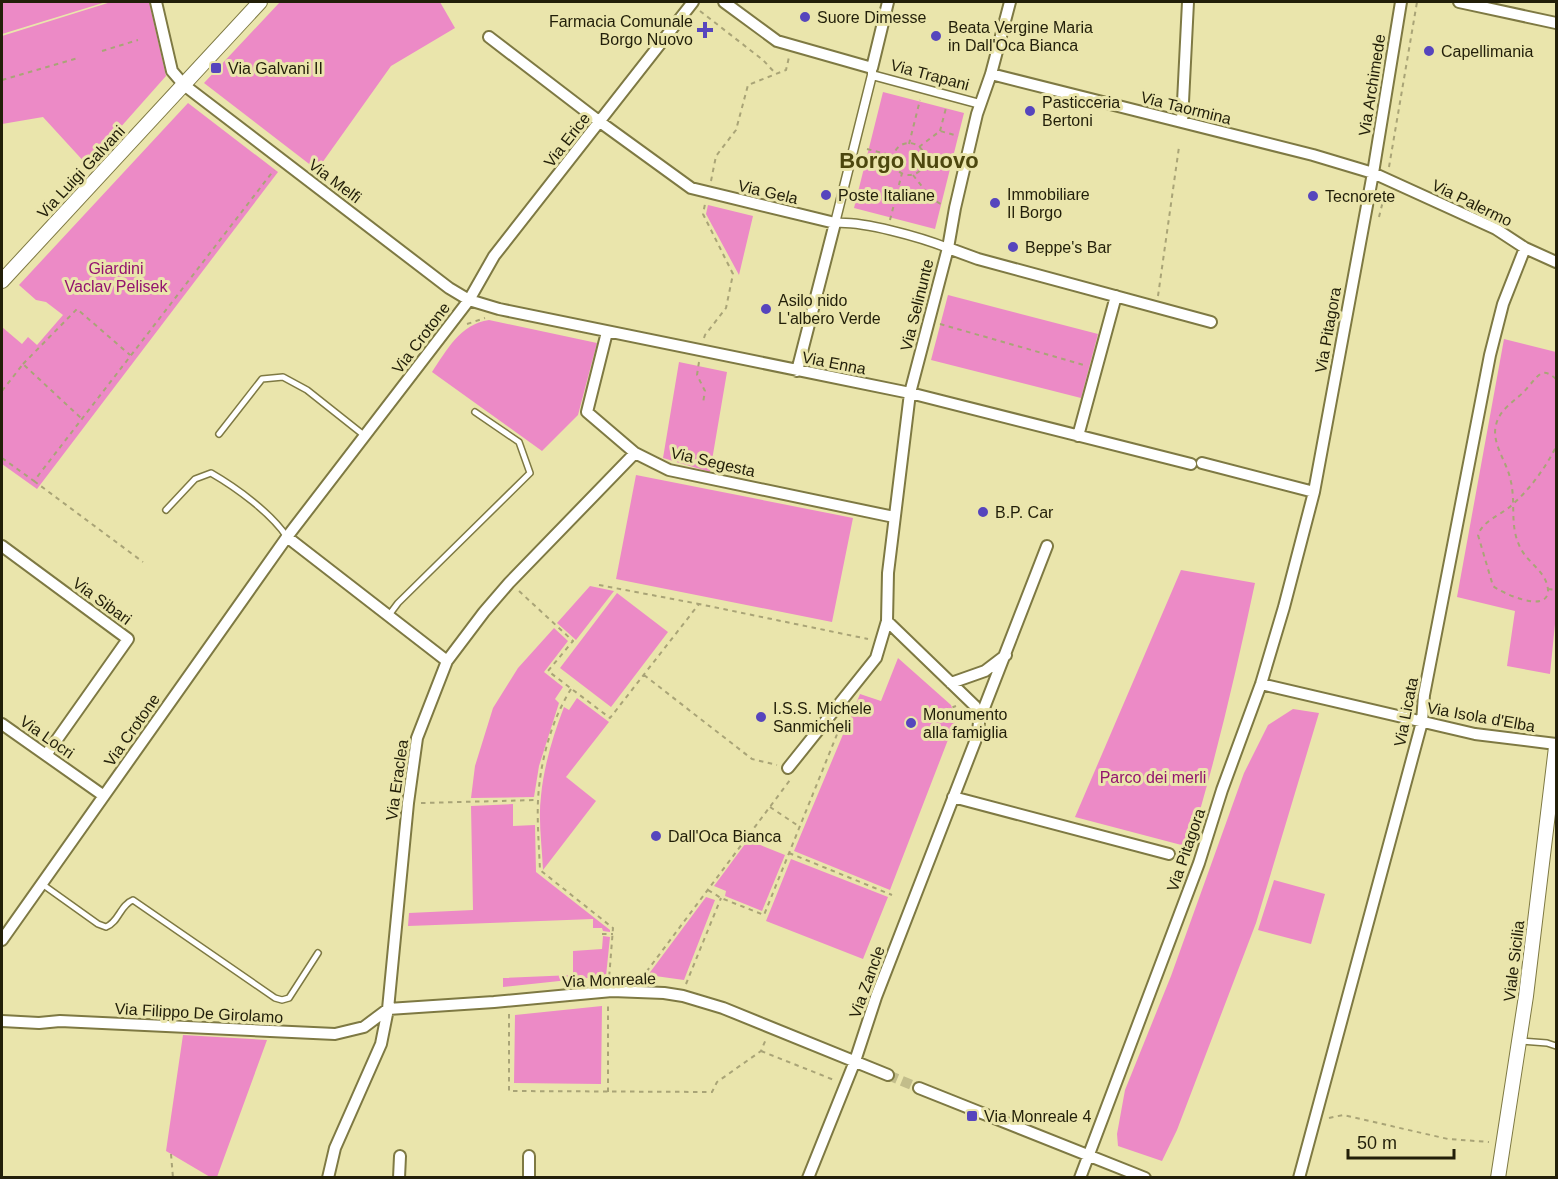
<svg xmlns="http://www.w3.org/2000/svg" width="1558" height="1179" font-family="Helvetica,sans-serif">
<rect width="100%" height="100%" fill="#eae5ac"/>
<path fill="#ec8ac6" d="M 2,2 L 106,2 L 2,34 Z
M 111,2 L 149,2 L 166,76 L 87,165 L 43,117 L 2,124 L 2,36 Z
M 280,2 L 440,2 L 455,28 L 391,66 L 317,170 L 204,83 Z
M 883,92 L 964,113 L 935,229 L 854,208 Z
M 188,103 L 278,172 L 37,489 L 2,464 L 2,327 L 22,344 L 28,337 L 37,345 L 63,315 L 46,302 L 36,300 L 19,285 Z
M 708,205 L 753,216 L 739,275 L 706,214 Z
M 948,295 L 1098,334 L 1081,398 L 931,360 Z
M 489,320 L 597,343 L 578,415 L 542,451 L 432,372 C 447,350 460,324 489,320 Z
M 1504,339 L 1556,352 L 1556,614 L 1550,674 L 1507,666 L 1515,611 L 1457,597 Z
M 679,362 L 727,372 L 710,472 L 663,458 Z
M 636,475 L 853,518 L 832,622 L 616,579 Z
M 1181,570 L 1255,583 C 1236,672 1216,760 1189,847 L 1075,817 Z
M 590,586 L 614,591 L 576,640 L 557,623 Z
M 617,593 L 668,632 L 611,707 L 560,668 Z
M 554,628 L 568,641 L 544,672 L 563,687 L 555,699 L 559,703 L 539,766 L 534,797 L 471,798 L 475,766 L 493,708 L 518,668 Z
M 898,658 L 951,705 L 956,719 L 890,890 L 794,851 L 860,694 L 881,701 Z
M 577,698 L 609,722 L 566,777 L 596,801 L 543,870 C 542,846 538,820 541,796 C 544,765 553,736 564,707 L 569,710 Z
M 1293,709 L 1319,713 L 1256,923 L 1177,1130 L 1162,1161 L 1118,1146 L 1117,1134 L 1125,1090 L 1171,976 L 1244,773 L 1268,725 Z
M 513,804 L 513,826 L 535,825 L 536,872 L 610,930 L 610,932 L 603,931 L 602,928 L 593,928 L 593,919 L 408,926 L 409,913 L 473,910 L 471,806 Z
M 748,840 L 785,855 L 762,911 L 725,896 L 726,891 L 714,886 Z
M 791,859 L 888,897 L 863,959 L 766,921 Z
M 1274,880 L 1325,894 L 1311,944 L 1258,930 Z
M 706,897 L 715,900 L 684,980 L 648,975 Z
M 603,936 L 610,937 L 606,976 L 503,987 L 503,978 L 573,975 L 573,951 L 602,949 Z
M 602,1006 L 601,1084 L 514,1083 L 515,1015 Z
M 183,1035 L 267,1040 L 217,1177 L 210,1177 L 166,1151 Z"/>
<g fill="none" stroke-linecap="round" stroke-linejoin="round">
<path stroke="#c2bd8b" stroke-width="10" stroke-dasharray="10 5" stroke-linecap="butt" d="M 888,1075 L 919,1088"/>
<g stroke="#7e7943" stroke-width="8">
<path id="service" d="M 219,434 L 262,379 L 283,377 L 307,390 L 365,436
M 166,510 L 195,479 L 211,473 C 237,488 271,513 287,537
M 389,615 L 398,603 L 530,473 L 519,442 L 475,412
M 42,884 L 98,924 L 106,927 C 119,922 120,905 133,900 L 275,998 L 282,1000 L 289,998 L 318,953
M 1520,1041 L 1547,1043 L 1556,1046"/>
</g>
<g stroke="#7e7943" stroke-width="11">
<path id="pedestrian" d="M 872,68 L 872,75 L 835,223 C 863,221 920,237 948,248
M 872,75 L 980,104"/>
</g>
<g stroke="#7e7943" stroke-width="14">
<path id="minor" d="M 156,2 L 172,71 L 184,85 L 449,288 L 469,300 L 499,309 L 910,393 L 1191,464
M 724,2 L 777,41 L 872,68 L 888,2
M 1459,2 L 1556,23
M 489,37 L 600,122 L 691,188 L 835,223 L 797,371
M 991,74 L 1313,155 L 1373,173 L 1496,229 L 1525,248 L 1556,262
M 1182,122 L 1188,2
M 948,248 L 978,259 L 1211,322
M 607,332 L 587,412 L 635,453 L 669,470 L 894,517
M 1078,436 L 1116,296
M 1202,463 L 1314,492
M 287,537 L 447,661
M 2,546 L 128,639 L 46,755
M 951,683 L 985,671 L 1006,655
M 1261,684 L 1475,734 L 1556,744
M 979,721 L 975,706 L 887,621 L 888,573 L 910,393 L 948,248 L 955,208 L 977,114 L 991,74 L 1010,2
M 2,724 L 104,796
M 788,768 L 876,658 L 887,621
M 953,797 L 1169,854
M 2,940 L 287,537 L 469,300 L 494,256 L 693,2
M 388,1009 L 494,1002 L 612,991 L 664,993 L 683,996 L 723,1008 L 888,1075
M 2,1021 L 39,1023 L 60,1021 L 335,1034 L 364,1027 L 388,1009
M 919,1088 L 1145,1178
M 529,1156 L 529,1178
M 328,1178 L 335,1148 L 381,1044 L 388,1009 L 408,803 L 417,738 L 447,661 L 484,612 L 509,583 L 635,453
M 399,1178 L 400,1156
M 808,1178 L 855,1061 L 876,997 L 978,734 L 979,721 L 1047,546
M 1080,1178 L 1199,863 L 1222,790 L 1261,684 L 1284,607 L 1314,492 L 1373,173 L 1401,2
M 1299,1178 L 1422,722 L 1424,695 L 1490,355 L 1503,304 L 1525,248"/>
</g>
<g stroke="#7e7943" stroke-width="16">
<path id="tertiary" d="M 2,281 L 260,2
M 1498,1178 L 1526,996 L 1556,747"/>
</g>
<path stroke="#a9a477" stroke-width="2" stroke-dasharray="4.5 4.5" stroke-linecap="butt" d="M 700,11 L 763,60 L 776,74
M 102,51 L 138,40
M 2,80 L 78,58
M 940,131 L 946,108
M893 159a16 16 0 1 1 32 0a16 16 0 1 1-32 0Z
M 909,144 L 920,100
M 919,147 L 940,131 L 958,136
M 867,149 L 894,156
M 1389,167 L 1417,2
M 913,175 L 932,199 L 944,206
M 711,181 L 716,156 L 736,130 L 748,85 L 786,70 L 789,57
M 1379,217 L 1385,193
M 890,220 L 902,173
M 1158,296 L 1179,147
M 467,324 L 485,318
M 940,324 L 1084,365
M 704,338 L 705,335 L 726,308 L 733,274 L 703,214 L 705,204
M 699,362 L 697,375 L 705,391 L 703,403
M 23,364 L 77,309 L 130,355
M 1556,379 C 1542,366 1538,376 1528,387 C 1518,400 1500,407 1496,425 C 1491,444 1508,463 1511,482 C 1516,505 1509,527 1521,549 C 1528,563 1548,573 1548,591 C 1547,614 1502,593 1493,586 L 1478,535 C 1483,520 1502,515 1513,504 C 1531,488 1545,468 1556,447
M 2,391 L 23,364 L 82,419
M 2,458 L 34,481 L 274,170
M 34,481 L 143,562
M 599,585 L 699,604
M 1548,589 L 1556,590
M 519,591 L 573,641 L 548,671 L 610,718 L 699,604 L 868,639
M 644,675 L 752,759 L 777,765
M 571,689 C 551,721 540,762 538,800 C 537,823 539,847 540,870 L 613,928 L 609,979
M 927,716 L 956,706
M 421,803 L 538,800
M 770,807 L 800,827
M 1180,846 L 1188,849
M 789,853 L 892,895
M 708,890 L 721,898 L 764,915 L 842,722
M 602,934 L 613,934
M 641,979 L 790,780
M 686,984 L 721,898
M 509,1014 L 509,1091 L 712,1092 L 717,1082 L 761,1051 L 766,1039
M 761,1051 L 834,1080
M 608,1092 L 608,1004
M 1329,1118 L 1343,1115 L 1448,1139 L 1489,1142
M 171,1154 L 173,1178"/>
<use href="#service" stroke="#fff" stroke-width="5"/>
<use href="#pedestrian" stroke="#fff" stroke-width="8"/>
<use href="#minor" stroke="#fff" stroke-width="10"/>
<use href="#tertiary" stroke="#fff" stroke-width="14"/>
</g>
<g fill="#5645bd" stroke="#eae5ac" stroke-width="2">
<circle cx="805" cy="17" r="6"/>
<path d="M702 21h6v6h6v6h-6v6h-6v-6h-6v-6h6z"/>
<circle cx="936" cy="36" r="6"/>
<circle cx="1429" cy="51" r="6"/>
<rect x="210" y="62" width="12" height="12" rx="3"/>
<circle cx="1030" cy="111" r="6"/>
<circle cx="826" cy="195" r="6"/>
<circle cx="1313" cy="196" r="6"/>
<circle cx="995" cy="203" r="6"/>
<circle cx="1013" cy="247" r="6"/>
<circle cx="766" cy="309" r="6"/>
<circle cx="983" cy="512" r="6"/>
<circle cx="761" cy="717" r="6"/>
<circle cx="911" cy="723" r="6"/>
<circle cx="656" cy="836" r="6"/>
<rect x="966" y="1110" width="12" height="12" rx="3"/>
</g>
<g text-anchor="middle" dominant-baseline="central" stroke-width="6" stroke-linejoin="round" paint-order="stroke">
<g font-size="16" fill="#221f09" stroke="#eae5ac" text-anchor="start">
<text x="817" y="17">Suore Dimesse</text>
<text x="693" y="21" text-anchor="end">Farmacia Comunale<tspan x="693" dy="18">Borgo Nuovo</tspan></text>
<text x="948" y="27">Beata Vergine Maria<tspan x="948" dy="18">in Dall'Oca Bianca</tspan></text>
<text x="1441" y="51">Capellimania</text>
<text x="228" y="68">Via Galvani II</text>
<text x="1042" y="102">Pasticceria<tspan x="1042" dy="18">Bertoni</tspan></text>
<text x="1007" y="194">Immobiliare<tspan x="1007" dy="18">Il Borgo</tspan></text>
<text x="838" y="195">Poste Italiane</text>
<text x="1325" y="196">Tecnorete</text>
<text x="1025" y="247">Beppe's Bar</text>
<text x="778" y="300">Asilo nido<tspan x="778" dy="18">L'albero Verde</tspan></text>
<text x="995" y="512">B.P. Car</text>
<text x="773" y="708">I.S.S. Michele<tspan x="773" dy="18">Sanmicheli</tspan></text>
<text x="923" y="714">Monumento<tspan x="923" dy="18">alla famiglia</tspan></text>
<text x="668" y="836">Dall'Oca Bianca</text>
<text x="984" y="1116">Via Monreale 4</text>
</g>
<g font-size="16" fill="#221f09" stroke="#eae5ac">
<text transform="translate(930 75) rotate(15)">Via Trapani</text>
<text transform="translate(1372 85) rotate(-81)">Via Archimede</text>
<text transform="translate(1186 108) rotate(14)">Via Taormina</text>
<text transform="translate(567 140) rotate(-52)">Via Erice</text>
<text transform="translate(81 172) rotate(-47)">Via Luigi Galvani</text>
<text transform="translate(335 181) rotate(37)">Via Melfi</text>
<text transform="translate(768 192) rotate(13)">Via Gela</text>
<text transform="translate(1472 203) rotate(26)">Via Palermo</text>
<text transform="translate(917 305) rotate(-76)">Via Selinunte</text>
<text transform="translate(1328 330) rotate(-80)">Via Pitagora</text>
<text transform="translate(421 338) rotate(-53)">Via Crotone</text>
<text transform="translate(834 363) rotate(11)">Via Enna</text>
<text transform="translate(713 462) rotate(13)">Via Segesta</text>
<text transform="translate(102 601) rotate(36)">Via Sibari</text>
<text transform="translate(1406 712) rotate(-79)">Via Licata</text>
<text transform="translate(1481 717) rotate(10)">Via Isola d'Elba</text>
<text transform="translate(132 730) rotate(-55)">Via Crotone</text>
<text transform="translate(47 737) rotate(35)">Via Locri</text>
<text transform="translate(397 780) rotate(-82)">Via Eraclea</text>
<text transform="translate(1186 850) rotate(-71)">Via Pitagora</text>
<text transform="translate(1514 961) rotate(-83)">Viale Sicilia</text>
<text transform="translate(609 980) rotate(-2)">Via Monreale</text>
<text transform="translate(867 982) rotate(-70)">Via Zancle</text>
<text transform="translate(199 1013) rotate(3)">Via Filippo De Girolamo</text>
</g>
<g font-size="16" fill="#93136e" stroke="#eae5ac">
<text x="116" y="268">Giardini<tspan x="116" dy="18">Vaclav Pelisek</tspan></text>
<text x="1153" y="777">Parco dei merli</text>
</g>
<g font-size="22" font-weight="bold" fill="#4c470e" stroke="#eae5ac">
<text x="909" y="160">Borgo Nuovo</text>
</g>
</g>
<rect width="1558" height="1179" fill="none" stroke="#221f09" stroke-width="6"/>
<path d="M1348 1149v9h106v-9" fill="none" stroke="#221f09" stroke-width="3"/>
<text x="1357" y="1149" font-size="18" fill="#221f09" stroke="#eae5ac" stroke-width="4.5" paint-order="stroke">50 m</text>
</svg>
